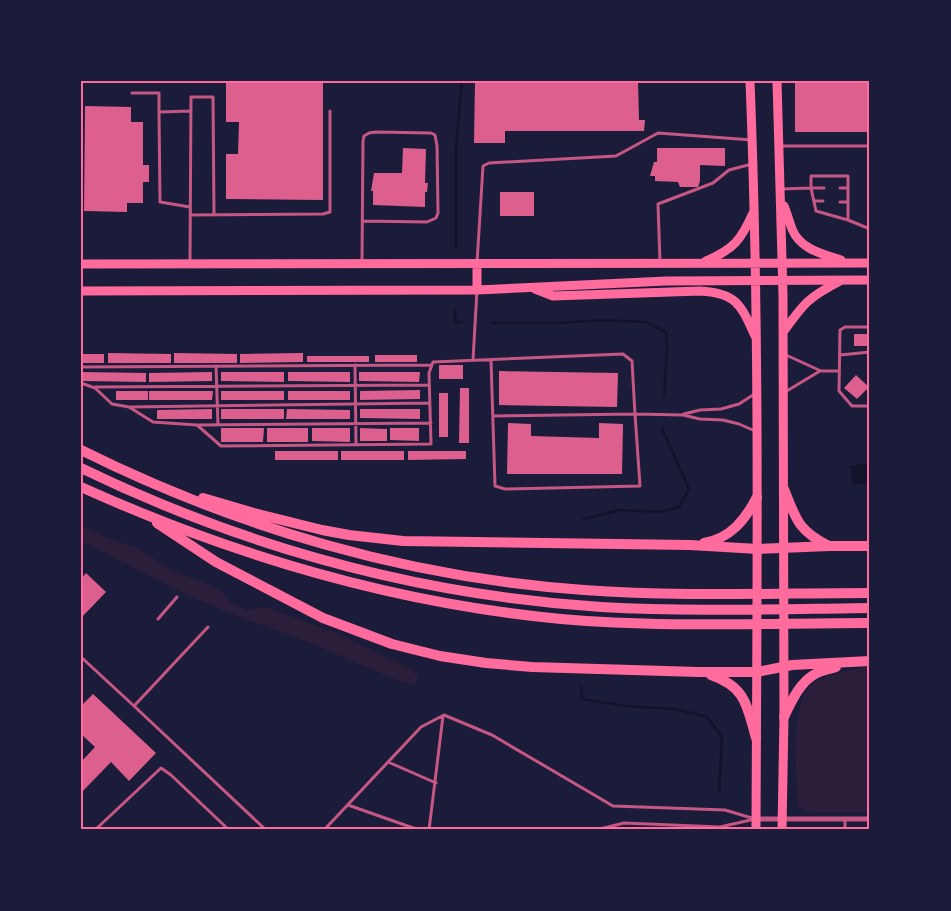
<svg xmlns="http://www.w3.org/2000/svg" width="951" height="911" viewBox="0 0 951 911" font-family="Helvetica,sans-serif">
	<rect width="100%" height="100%" fill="#1b1b3a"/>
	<path fill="#2a1e3b" d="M81,524L107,538L135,547L172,570L212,586L222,592L231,603L247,610L265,607L283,613L343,636L411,669L419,678L413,685L394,679L296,637L247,620L191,597L81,541Z
		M870,666V812H811L798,807C797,776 788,706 812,684C820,676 857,669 870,666Z"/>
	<path fill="#12122b" d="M868,463H870V483L853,485L850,466Z"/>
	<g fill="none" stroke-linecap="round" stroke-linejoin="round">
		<path stroke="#12122b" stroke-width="2.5" d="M456,248V147L462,81
			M455,309V323L462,322
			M492,323H559L601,320L646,322L666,332L667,348L664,397
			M584,519L620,510L659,512L679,507L689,489L662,428
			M581,687L582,699L627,706L675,709L707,717L722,737L719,791"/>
	</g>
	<path fill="#dd5f8e" d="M226,81H323V200L226,199V154H238L239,122H226Z
		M475,81H638L639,120H645L644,131H505V143H474Z
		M795,81H870V132H795Z
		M85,106L131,107V122H143V165H149V182H143V203H127V212L84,211Z
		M403,148L426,149L425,183H428L427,192H425V207L373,205V191H371L374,173H402Z
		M657,148H725V166L700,165V181L698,187H680L678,182L655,181V176H650L654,162H657Z
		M500,192H534V216H500Z
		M854,334H870V346H854Z
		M108,353L171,354V363H108Z
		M174,353L237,354V363H174Z
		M303,353V362L240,363V354Z
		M81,354H104V363H81Z
		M375,355H417V362H375Z
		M307,356H369V362H307Z
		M439,365H463V379H439Z
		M499,371L618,373L617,407L499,405Z
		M83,372L146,373V382L83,381Z
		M212,372V381L149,382V373Z
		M221,372H284V382L221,381Z
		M288,372H350V382L288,381Z
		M359,372H420L419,382L359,381Z
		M856,375L869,387L857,399L844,388Z
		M460,388H469V443H459Z
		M420,390V399L360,400V391Z
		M116,391H148V400H116Z
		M149,391H213L212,400H149Z
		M221,391H284V400H221Z
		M288,391H350V400H288Z
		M439,393H448V437H439Z
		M212,409V419H157V410Z
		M221,409H284V419H221Z
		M287,409L350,410V419H286Z
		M360,409H420V419L360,418Z
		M508,423L531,424V436L599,438V423L623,424L622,474H507Z
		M221,428H264L263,442H221Z
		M267,428H308V442H267Z
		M312,428H350V442L312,441Z
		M360,428L387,429V441H360Z
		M390,428H419V441L390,440Z
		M275,451H338V460H275Z
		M341,451H404V460H341Z
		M408,451H466V459L408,460Z
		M86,573L106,592L82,617L81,579Z
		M93,694L156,753L129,781L111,762L81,793V762L95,747L81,734V706Z"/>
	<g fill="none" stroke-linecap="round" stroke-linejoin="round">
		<path stroke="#c65784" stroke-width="3" d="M132,93H159V112
			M780,146H870
			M824,188H811V176H848V220
			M840,188H848
			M781,189L811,188L816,211L848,220L870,229
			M814,201H823
			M840,202H848
			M190,207L160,202L159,112L191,111
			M190,215L323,214L330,212V111
			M362,261L363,141L364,136L369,133L376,132L431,133L435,135L437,146L438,213L436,218L427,222L363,221
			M190,262L191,97H213L214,215
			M660,262L658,204L713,183L729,170L752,164
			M477,263L483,166L489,163L616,156L658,133L752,140
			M870,327H845L840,330L839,391L852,406H870
			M786,355L821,371H839
			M840,355L870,352
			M473,360L477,290
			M491,360L495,486L505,489L640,486L635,414L493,416
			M355,365L356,445
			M216,366L218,425
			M81,367L432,365L433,362L623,354L632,361L635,414L683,415L700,419L723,420L739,424L755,431
			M81,383L95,388L112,404L129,407L153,422L197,425L221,446L431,444L429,373L432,365
			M95,387L429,385
			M785,392L820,371
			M130,407L430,403
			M684,414L700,410L721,409L739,404L756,393
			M198,425L431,423
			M158,619L177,597
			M208,627L134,706L266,830
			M81,657L134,706
			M388,762L436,783
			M348,805L419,830
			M845,819V830
			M95,830L161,768L171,775L229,830
			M324,830L421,727L444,715L492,735L613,806L725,810L755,819
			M429,830L443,716
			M596,830L624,823L720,827L755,819"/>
		<path stroke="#c65784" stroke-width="5" d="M756,819H870"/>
		<path stroke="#ff6b9d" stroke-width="9" d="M750,81C760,331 757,580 756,830
			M777,81L783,295L784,717L782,830
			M784,206C787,213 789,221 792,229C800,249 822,254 841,260
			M706,261C734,249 741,240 753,213
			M81,264L870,263
			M535,289L553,296L700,291C737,293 741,305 755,336
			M477,290V264
			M81,291L477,290L666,281L870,280
			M784,331C804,303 809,297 840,281"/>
		<path stroke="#ff6b9d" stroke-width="10" d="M81,450C238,528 409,578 584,590C679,597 775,593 870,593
			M81,468C244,547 420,595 601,607C690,612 780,609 870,608
			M81,487C234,556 394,603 561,619C662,628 768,623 870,623
			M784,489C796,519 798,531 829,546
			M203,498L254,513L322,530L349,535L403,541L690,545L758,549L830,546H870
			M157,523L216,562L323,618L392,644L440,656L486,663L532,667L698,672H757L792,665L870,661
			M704,543C731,538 745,520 757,497
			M711,675C746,687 747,706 756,738
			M784,717C791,702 800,681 817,673C823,670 830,669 836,667"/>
	</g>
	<rect width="951" height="911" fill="none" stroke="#1b1b3a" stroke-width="165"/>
	<rect x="82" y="82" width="786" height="746" fill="none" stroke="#ff6b9d" stroke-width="2"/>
</svg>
